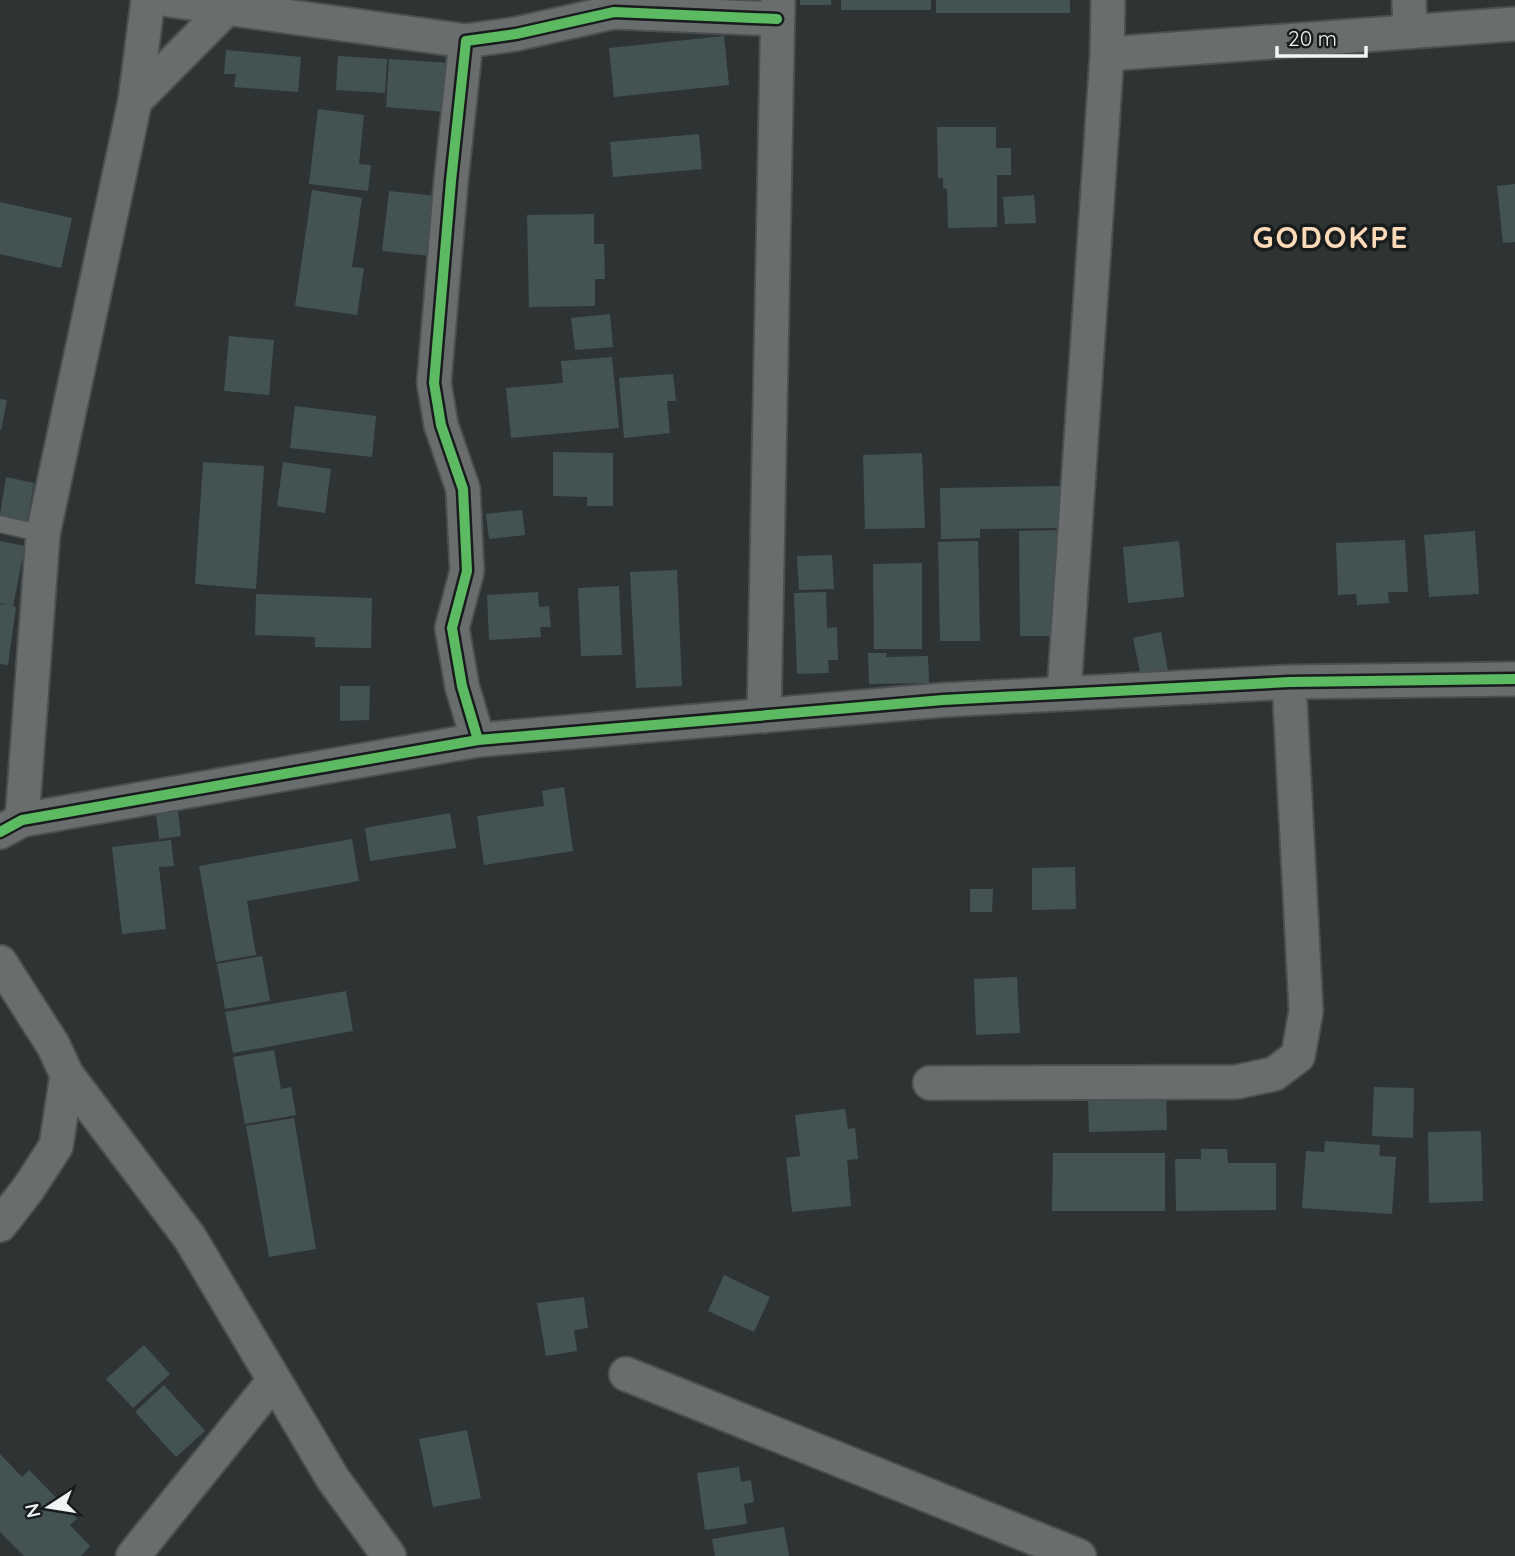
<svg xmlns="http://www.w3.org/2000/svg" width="1515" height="1556" viewBox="0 0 1515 1556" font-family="Quicksand,sans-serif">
	<rect width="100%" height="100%" fill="#2e3434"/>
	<path fill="#435354" d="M800,0H831V5H800Z
		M841,0H931V10H841Z
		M936,0H1070V13H936Z
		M724,36L729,85L614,97L609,48Z
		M226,50L301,57L298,92L234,87L236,74H224Z
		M338,56L387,59L385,93L336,90Z
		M389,59L449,63L446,112L386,107Z
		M318,109L364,115L359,164L371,165L368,191L309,184Z
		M937,127H996V148H1011V175H997V227L948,228L947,189L943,188V178H938Z
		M699,134L702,169L613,177L610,142Z
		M1515,184V242L1503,243L1497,186Z
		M312,190L362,198L352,267L364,268L357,315L295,306Z
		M389,191L437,196L431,256L382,251Z
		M1034,195L1036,223L1005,224L1003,197Z
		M0,202L72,218L61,268L0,254Z
		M594,214V244H604L605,279H595V306L529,307L527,215Z
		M610,314L613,347L575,350L571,318Z
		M229,336L274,340L269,395L224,391Z
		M612,357L619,428L511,438L506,388L563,383L561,361Z
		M673,374L676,401H667L670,433L624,438L619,378Z
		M0,399L7,400L1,430H0Z
		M295,406L376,416L372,457L290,448Z
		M553,452L613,453V506H587V497L553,496Z
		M922,453L925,528L865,529L863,455Z
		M203,462L264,466L256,589L195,584Z
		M283,462L331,469L325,513L277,506Z
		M6,477L34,483L27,521L0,515Z
		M1060,486L1061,528L980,529V538L941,539L940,488Z
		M522,510L525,535L489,539L486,514Z
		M1058,530L1060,636H1020L1019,531Z
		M1475,531L1479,594L1429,597L1424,535Z
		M1405,540L1408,592H1388L1389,603L1357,605L1356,594L1338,595L1336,543Z
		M0,541L25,546L13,606L16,607L8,665L0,664V604L9,605L0,603Z
		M978,541L980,641H940L938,542Z
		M1179,541L1184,597L1128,603L1123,547Z
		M832,555L834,589L799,590L797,556Z
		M922,563V649H874L873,564Z
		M677,570L682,686L636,688L630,572Z
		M619,586L622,655L581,656L578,588Z
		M538,592L539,607L549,606L551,627H540L541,637L489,640L487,595Z
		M826,592L827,628L837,627L838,660H828L829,673L797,674L794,593Z
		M256,594L372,598L371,648L315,647V637L255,635Z
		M1161,632L1168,671L1141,677L1133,638Z
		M868,653H887L886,657L928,656L929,683L869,684Z
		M340,686H370L369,720L340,721Z
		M564,787L573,851L484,865L477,816L544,806L542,791Z
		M178,811L181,836L159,839L156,814Z
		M450,813L456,848L370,861L365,828Z
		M352,839L359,881L247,901L256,955L216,962L199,866Z
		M171,840L174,866L159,867L166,929L122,934L112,847Z
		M1075,867L1076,909L1032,910V868Z
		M970,889H993L992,912H970Z
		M262,956L270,1001L225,1009L217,964Z
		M1017,977L1020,1033L976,1035L974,979Z
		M346,991L353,1031L233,1053L225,1012Z
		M274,1050L281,1089L291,1087L296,1115L245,1124L233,1057Z
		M1374,1087L1414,1088L1413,1138L1372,1136Z
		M1166,1094L1167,1130L1089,1132L1088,1096Z
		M845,1109L848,1129L855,1128L858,1159L847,1160L851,1206L792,1212L786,1158L800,1156L795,1115Z
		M294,1118L316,1249L269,1257L246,1126Z
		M1481,1131L1483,1201L1429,1203L1428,1132Z
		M1325,1141L1380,1145L1379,1156L1396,1157L1392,1214L1302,1208L1306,1151L1324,1152Z
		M1201,1149H1227L1228,1163H1276V1210L1176,1211L1175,1159H1201Z
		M1053,1153H1165V1211H1052Z
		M724,1275L770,1297L754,1332L708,1311Z
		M584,1297L588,1328L574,1330L577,1351L546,1356L537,1303Z
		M144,1345L170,1374L133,1408L106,1379Z
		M164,1385L205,1431L176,1457L135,1412Z
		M467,1430L481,1498L433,1507L419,1439Z
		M0,1454L22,1477L29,1470L77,1519L70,1525L90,1546L81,1556H24L0,1532Z
		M739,1467L741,1482L751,1480L754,1502L744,1504L747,1524L705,1530L697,1473Z
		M784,1527L789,1556H715L712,1539Z"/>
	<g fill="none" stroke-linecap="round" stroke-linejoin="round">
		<defs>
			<path id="lane" d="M0,524L43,534"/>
			<path id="street" d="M169,0L466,41
				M1409,0L1410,32
				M1107,54L1515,24
				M135,101L227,8
				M1064,693L1107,54L1108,0
				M764,716L778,0
				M478,740L462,686L452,628L467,571L463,489L441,425L434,383L451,181L466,41L516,34L614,12L777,19
				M22,820L43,534L135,101L148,0
				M0,832L22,820L478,740L943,700L1289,682L1515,679
				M0,962L53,1045L67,1075L56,1146L28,1189L0,1225
				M67,1075L190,1238L333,1479L389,1556
				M930,1083L1236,1082L1274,1074L1298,1056L1306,1011L1289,682
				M626,1374L1079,1556
				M133,1556L273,1382"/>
		</defs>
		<use href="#lane" stroke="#4a4f4f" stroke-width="19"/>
		<use href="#street" stroke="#4a4f4f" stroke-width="37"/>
		<use href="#lane" stroke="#696d6d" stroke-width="16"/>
		<use href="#street" stroke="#696d6d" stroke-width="33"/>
		<defs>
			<path id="cycleway" d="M478,740L462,686L452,628L467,571L463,489L441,425L434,383L451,181L466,41L516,34L614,12L777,19
				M0,832L22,820L478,740L943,700L1289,682L1515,679"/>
		</defs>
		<use href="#cycleway" stroke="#181c1c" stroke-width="15"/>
		<use href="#cycleway" stroke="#5cba63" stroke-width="10"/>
	</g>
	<g text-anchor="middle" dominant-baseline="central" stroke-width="7" stroke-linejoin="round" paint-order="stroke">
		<g font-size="30" font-weight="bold" letter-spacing="2" fill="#fedab8" stroke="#181c1c">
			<text x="1331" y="237">GODOKPE</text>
		</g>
	</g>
	<g transform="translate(49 1507) rotate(258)" stroke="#181c1c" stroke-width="5" paint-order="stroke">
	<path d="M0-5L12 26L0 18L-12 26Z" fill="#eff5f5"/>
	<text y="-10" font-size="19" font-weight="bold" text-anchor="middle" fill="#eff5f5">N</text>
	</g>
	<path d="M1277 46v10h89v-10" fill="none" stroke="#eff5f5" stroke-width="3.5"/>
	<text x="1288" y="46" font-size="21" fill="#eff5f5" stroke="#181c1c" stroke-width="5" paint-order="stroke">20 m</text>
</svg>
